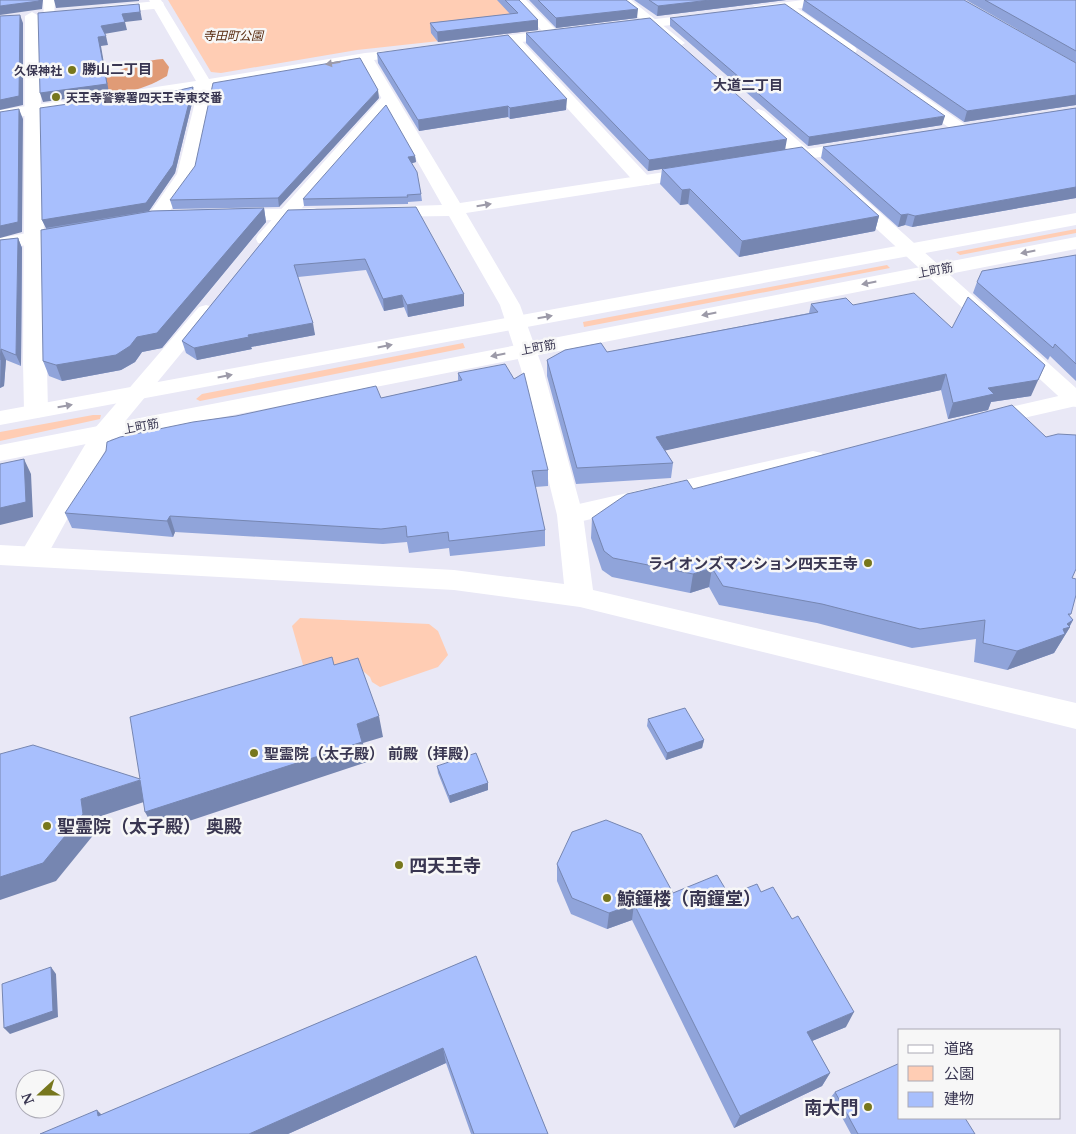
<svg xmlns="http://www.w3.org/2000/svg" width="1076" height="1134" viewBox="0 0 1076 1134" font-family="'Noto Serif','Noto Sans JP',serif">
	<rect width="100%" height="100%" fill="#e9e8f6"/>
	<path fill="#ffcdb4" d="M168,0H509L536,27L530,31L357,50L221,73L211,72Z
		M1076,229V233L960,255L956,252Z
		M887,265L890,268L584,327L583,322Z
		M463,343L465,348L200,401L196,399L202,394Z
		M93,415H101L100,419L0,441V432Z
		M300,618L429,624L438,631L448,655L438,667L380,687L372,682L370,677L363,671L347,674L305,672L292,626Z"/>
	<path fill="#e09b76" d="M163,59L169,67L167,76C141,92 109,97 79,99L74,95C99,79 132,61 163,59Z"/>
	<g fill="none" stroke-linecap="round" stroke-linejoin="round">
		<path fill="#fff" fill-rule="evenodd" d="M43,0H55L54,18H44Z
			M149,0H161L209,79L365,53L419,48L421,51L419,54L374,60L460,203L698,167L704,168L707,172L704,176L698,177L466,213L520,305L543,369L583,515L593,590L1076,703V729L580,607L454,590L0,565V545L454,570L564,584L557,515L521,369L500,305L449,216L379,217L373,216L370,212L373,208L379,207L442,205L361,62L213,87L195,174L163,221H149L147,217L177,174L198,90L109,104L101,99L109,94L196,81Z
			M513,0H526L556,30L563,29L570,33L568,36L482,47L477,46L475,43L477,40L482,39L542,31Z
			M803,0H839L833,4L755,14L748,10L755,6Z
			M707,13L714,17L712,20L621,31L614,27L621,23Z
			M61,101L66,103L69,106L66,109L0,120V110Z
			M859,141L865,142L867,146L865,150L775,164L769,163L767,159L769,155L775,154Z
			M850,190L856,191L1076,388V407L1068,405L844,199L841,195L844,191Z
			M314,208L320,210L323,214L320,218L227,222L220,220L218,216L220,212L227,210Z
			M60,227L67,229L69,233L67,237L0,250V238Z"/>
		<path fill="#fff" fill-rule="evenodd" d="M617,0H631L685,43L678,47L673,46Z
			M158,1L163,2L164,5L163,8L104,14L97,10L104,6Z
			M788,2L855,47L857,50L855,53H845L783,9L782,6Z
			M32,12L39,16L48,411L44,416L36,418L28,416L24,411L23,362L25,16Z
			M512,35L517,36L649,177L652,181L649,185H637L507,42L505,39L507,36Z
			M913,90L918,92L967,126L969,129L967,132H955L908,98L905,95L908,92Z
			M388,94L396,99L393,102L272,243H258L256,239L258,235L383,96Z
			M758,109L764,111L810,151L812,155L810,159H798L752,117L750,114Z
			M206,305L213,307L216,311L113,436L43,563L33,566L23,563L19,556L95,428L199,307Z
			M1076,392V406L984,427L976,425L972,420L976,415Z
			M813,451L822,453L825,459L822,465L570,524L561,521L557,515L561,509L570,506Z"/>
		<path fill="#fff" fill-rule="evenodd" d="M1076,213V225L0,425V411Z
			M1076,237V249L0,461V445Z"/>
	</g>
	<path fill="#90a4da" d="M497,0H519L538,30L438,42L431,33L430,23L510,14Z
		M529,0H626L637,18L556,28Z
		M634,0H786L657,16Z
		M804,0L1076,63V105L964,122L802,10Z
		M966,0H1076V63Z
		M670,18L942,125L808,146L670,26Z
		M526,33L785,150L879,216L875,231L739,257L688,204L680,205L660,184L662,169L648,171L526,43Z
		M377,53L566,110L510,119L508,117L419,131L378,63Z
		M193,87L194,95L175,173L149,211L264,208L266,222L162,348L142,352L135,362L121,370L62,381L49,376L43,361L46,228L42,220L145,93L146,97Z
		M379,98L279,207L173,209L170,200Z
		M1076,108V198L912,227L905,225L898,227L821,158L823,147Z
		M415,156L416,162L412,163L421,194L422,201L408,202V204L304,206L303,199Z
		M288,210L464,306L408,317L404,307L384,311L366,270L298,277L315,335L251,347L252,349L197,360L186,353L182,341Z
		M18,238L22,248L21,366L6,360L4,386L0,388V240Z
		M1076,255V381L1050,356L1048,360L973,293L977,282Z
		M811,304L853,305L952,328L1031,396L991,402L988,410L948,419L941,390L665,450L673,463L671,478L576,484L547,376V360L607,352L809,313Z
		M458,373L548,470V486L535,487L545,530V546L450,556L449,548L409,553L407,542L383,544L175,532L173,537L72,528L65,513L381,398L458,381Z
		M693,489L1072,578L1071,614L1069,616L1073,620L1070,626V627L1054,653L1007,670L974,662L976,639L912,648L817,623L719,605L709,587L690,593L612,577L602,570L591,538L592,518Z
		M648,719L704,740L702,748L666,760L647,726Z
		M437,766L488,783V790L450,803L438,773Z
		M557,864L673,893L729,895L846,1027L812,1041L830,1073L822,1086L734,1128L632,920L607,929L571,914L557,881Z
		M476,956L548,1134H471L446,1063L288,1134H40L101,1115Z
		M835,1092L975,1134H851L831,1097Z"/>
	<path fill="#7686b1" d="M39,0H43L42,9L0,15V6Z
		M54,0H139V1L56,8Z
		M710,0H786L657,16L658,6Z
		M139,4L142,20L125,22L127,30L104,34L101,26Z
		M638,9L637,18L556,28V18Z
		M20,15L23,23V105L0,110V100Z
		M538,20V30L438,42L437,32Z
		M106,36L108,45L101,46L109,93L43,102L40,93L98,37Z
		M193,87L194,95L175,173L149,211L46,228L42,220Z
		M378,90L379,98L279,207L278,198Z
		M1076,95V105L964,122L967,111Z
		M567,99L566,110L510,119V108Z
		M508,106V117L419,131L418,120Z
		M19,109L23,119L22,232L0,238V226Z
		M945,116L942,125L808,146L809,137Z
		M787,139L785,150L648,171L649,160Z
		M415,156L416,162L409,164L408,157Z
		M1076,187V198L912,227L915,216Z
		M690,189L688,204L680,205L682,190Z
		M264,208L266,222L162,348L142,352L135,362L121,370L62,381L56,365L137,337Z
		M908,214L905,225L898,227L901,215Z
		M879,216L875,231L739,257L742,241Z
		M18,238L22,248L21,366L16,355Z
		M464,294V306L408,317L407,305Z
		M402,295L404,307L384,311L383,299Z
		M313,323L315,335L251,347L252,349L197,360L194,348L248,335Z
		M1,349L6,360L4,386L0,388Z
		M1045,365L1031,396L991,402L988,410L948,419L953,403Z
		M946,374L941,390L654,453L656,437Z
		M24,459L31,474L33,517L0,525V508Z
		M170,516L175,532L173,537L167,521Z
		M712,568L709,587L690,593L693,574Z
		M1073,620L1069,627H1070L1054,653L1007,670L1017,651Z
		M379,716L383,737L363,743L367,762L156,832L145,812L357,724Z
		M704,740L702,748L666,760L667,753Z
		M140,780L150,800L92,819L95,833L56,881L0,900V877L81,799Z
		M488,783V790L450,803L449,796Z
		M634,904L632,920L607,929L609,913Z
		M51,967L56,974L58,1017L10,1034L4,1028Z
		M854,1012L846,1027L800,1046L807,1032Z
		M443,1048L446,1063L288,1134H249Z
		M830,1073L822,1086L734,1128L740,1116Z
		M97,1110L111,1124L98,1116Z"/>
	<path fill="#a8bffd" stroke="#7686b1" d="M0,0H39V1L0,6Z
		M505,0H519L538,20L437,32L430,23L518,13Z
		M538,0H626L638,9L556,18Z
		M649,0H710L658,6Z
		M804,0H964L1076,63V95L967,111Z
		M985,0H1076V51Z
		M139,4L140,12L122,14L125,22L101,26L106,36L98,37L107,84L40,93L38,13Z
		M785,4L945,116L809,137L670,18Z
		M20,15L19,96L0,100V16Z
		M650,18L787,139L649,160L526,33Z
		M508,35L567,99L510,108L508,106L418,120L377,53Z
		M360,58L378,90L278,198L170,200L195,166L213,83Z
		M193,87L173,165L146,203L42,220L40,108L145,93V98Z
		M386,105L415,156L408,157L417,172L421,194L407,195L408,197L303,199Z
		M1076,108V187L915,216L908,214L901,215L823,147Z
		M19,109L18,222L0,226V112Z
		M802,147L879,216L742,241L690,189L682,190L662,169Z
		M416,207L464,294L407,305L402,295L383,299L365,259L294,265L313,323L248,335L249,337L194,348L182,341L288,210Z
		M264,208L157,333L137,337L130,346L116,355L56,365L43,361L41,230L152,211Z
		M18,238L16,355L1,349L0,360V240Z
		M1076,255V364L1055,344L1053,348L977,282L982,271Z
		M914,293L952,328L968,297L1045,365L1038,380L988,388L994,394L953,403L946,374L656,437L673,463L577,468L547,360L565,350L601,343L607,352L818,312L811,304L846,298L853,305Z
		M505,364L514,379L524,373L548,470L532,471L545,530L449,541L448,532L407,537L406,526L381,529L170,516L167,521L65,513L106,451L107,442L120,437L193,422L236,416L376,386L381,398L462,380L458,373Z
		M1012,405L1046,437L1058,434L1076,435V569L1072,578L1076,579V595L1071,614H1068L1073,620L1067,624L1070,627L1063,629L1065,634L1017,651L983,643L985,620L920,629L822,604L723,586L712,568L693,574L613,558L604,551L592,518L627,494L687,480L693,489Z
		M24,459L26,502L0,508V464Z
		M332,657L334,665L358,658L379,716L357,724L362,742L145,812L140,780L81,799L83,814L43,863L0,877V754L33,745L140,779L130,717Z
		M685,708L704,740L667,753L648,719Z
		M476,753L488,783L449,796L437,766Z
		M606,820L641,834L673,893L717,875L729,895L757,884L761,892L773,887L792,919L798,916L854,1012L807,1032L830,1073L740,1116L634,904L609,913L572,898L557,864L572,832Z
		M476,956L548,1134H474L443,1048L249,1134H40L97,1110L98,1116Z
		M51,967L53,1011L4,1028L2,984Z
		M900,1063V1118H965L975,1134H858L835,1092Z"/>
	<defs><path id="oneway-solid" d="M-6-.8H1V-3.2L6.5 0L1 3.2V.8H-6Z" transform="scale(1.25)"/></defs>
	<g fill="#9c9aa8">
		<use href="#oneway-solid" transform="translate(333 63) rotate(170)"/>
		<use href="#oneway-solid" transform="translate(484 205) rotate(-9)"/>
		<use href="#oneway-solid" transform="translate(1028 252) rotate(169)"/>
		<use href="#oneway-solid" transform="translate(869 283) rotate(169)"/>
		<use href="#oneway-solid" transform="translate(709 314) rotate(169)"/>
		<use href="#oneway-solid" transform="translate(545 317) rotate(-10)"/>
		<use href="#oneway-solid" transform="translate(385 346) rotate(-11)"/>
		<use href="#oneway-solid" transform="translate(498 355) rotate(169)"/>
		<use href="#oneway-solid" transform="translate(225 376) rotate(-11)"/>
		<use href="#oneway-solid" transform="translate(65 406) rotate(-10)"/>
	</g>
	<g fill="#77771d" stroke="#f7f7f7" stroke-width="2">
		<circle cx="72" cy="70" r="5"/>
		<circle cx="56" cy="97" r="5"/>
		<circle cx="868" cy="563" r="5"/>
		<circle cx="254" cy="753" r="5"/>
		<circle cx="47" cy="826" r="5"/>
		<circle cx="399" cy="865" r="5"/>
		<circle cx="607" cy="898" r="5"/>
		<circle cx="868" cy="1107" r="5"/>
	</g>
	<g text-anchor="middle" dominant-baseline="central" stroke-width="5" stroke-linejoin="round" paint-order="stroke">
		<g font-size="12" font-style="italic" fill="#572a0f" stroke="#f7f7f7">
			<text x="233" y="35">寺田町公園</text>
		</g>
		<g font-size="12" font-weight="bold" fill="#393651" stroke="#f7f7f7" text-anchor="end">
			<text x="62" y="70">久保神社</text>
			<text x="66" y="97" text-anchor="start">天王寺警察署四天王寺東交番</text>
		</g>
		<g font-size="12" fill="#393651" stroke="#f7f7f7">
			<text transform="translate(935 270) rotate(-11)">上町筋</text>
			<text transform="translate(538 347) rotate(-11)">上町筋</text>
			<text transform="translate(141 426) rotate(-11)">上町筋</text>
		</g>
		<g font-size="14" font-weight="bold" fill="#393651" stroke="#f7f7f7">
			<text x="117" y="68">勝山二丁目</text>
			<text x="748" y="84">大道二丁目</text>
		</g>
		<g font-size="15" font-weight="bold" fill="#393651" stroke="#f7f7f7" text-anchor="end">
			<text x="858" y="563">ライオンズマンション四天王寺</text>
			<text x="264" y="753" text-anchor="start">聖霊院（太子殿） 前殿（拝殿）</text>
		</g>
		<g font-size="18" font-weight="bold" fill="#393651" stroke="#f7f7f7" text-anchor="start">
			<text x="57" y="826">聖霊院（太子殿） 奥殿</text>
			<text x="409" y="865">四天王寺</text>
			<text x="617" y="898">鯨鐘楼（南鐘堂）</text>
			<text x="858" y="1107" text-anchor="end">南大門</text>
		</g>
	</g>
	<rect x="898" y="1029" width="162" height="90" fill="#f7f7f7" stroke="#abaab5"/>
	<rect x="908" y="1045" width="25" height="8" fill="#ffffff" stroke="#abaab5"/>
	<text x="944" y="1054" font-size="15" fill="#393651">道路</text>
	<rect x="908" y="1066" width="25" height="15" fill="#ffcdb4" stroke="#abaab5"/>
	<text x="944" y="1079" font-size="15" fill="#393651">公園</text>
	<rect x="908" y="1092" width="25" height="15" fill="#a8bffd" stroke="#abaab5"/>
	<text x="944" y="1104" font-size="15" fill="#393651">建物</text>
	<g transform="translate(40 1094) rotate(249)"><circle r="24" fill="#f7f7f7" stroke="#abaab5"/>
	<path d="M0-4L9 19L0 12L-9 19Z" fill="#77771d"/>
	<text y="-8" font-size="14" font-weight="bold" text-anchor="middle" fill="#393651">N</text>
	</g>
</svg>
